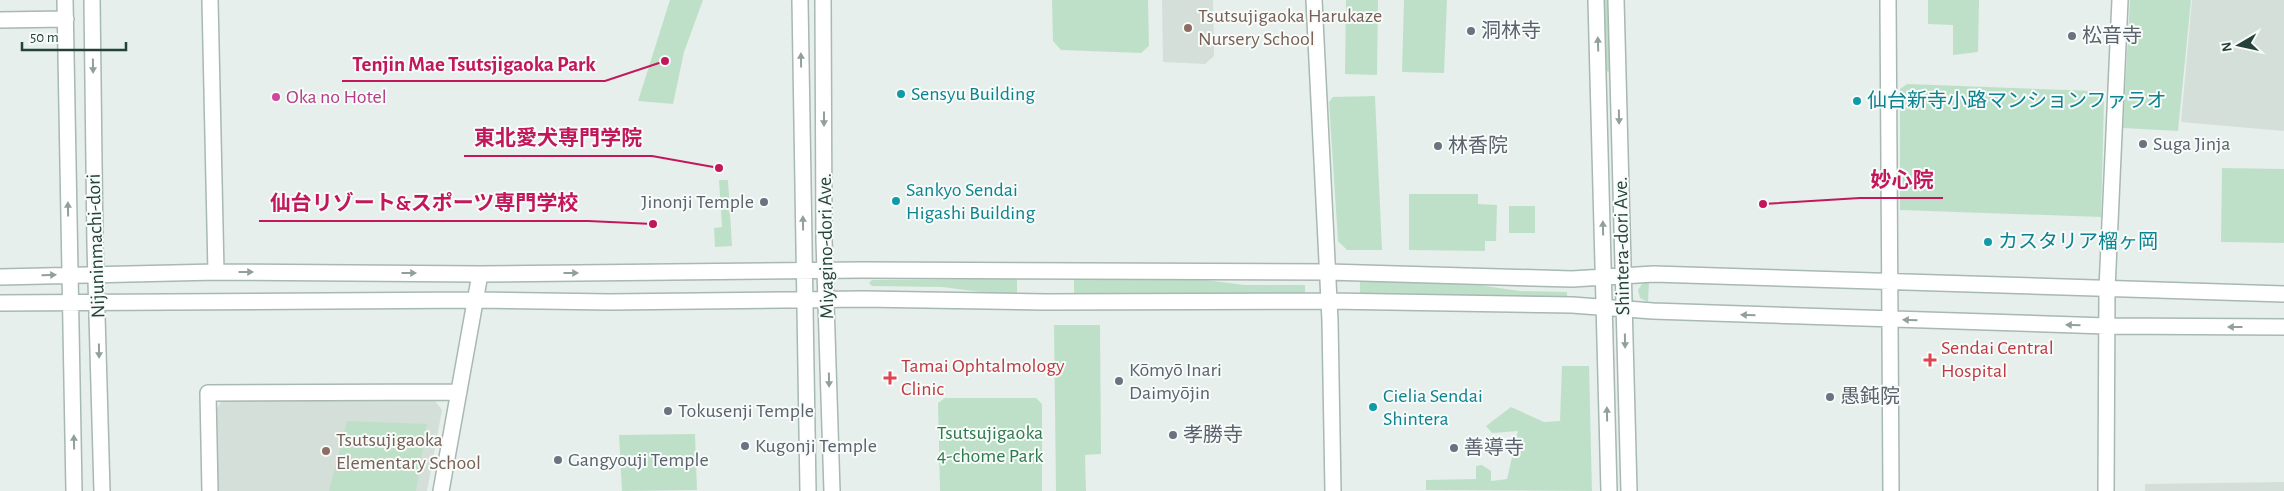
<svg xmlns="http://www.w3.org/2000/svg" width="2284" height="491" viewBox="0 0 2284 491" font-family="'Alegreya Sans','Noto Sans JP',sans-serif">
	<rect width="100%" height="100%" fill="#e6efeb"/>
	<path fill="#d4dfda" d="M1162,0H1213L1214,56L1205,64L1163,62Z
		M2192,0H2284V131L2181,122Z
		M223,399L435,401L442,410L427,491H218L217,408Z
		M2284,482V491H2145V484Z"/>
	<path fill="#bfe0c8" d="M670,0H703L684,52L673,104L638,101Z
		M1052,0H1148L1149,46L1141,53L1061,50L1053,41Z
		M1346,0H1378L1377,75L1345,74Z
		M1404,0H1447L1444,73L1402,72Z
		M1604,0H1608L1610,70L1608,72L1606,70Z
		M1928,0H1979L1978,52L1953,55V25L1928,24Z
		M2130,0H2191L2178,131L2123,128Z
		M1907,84L2096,91L2104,101L2101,217L1900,210V89Z
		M1375,96L1382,250H1347L1338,241L1329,102L1333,97Z
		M2222,168L2284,169V243L2221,242Z
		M719,180H728L732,246L715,247L714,228L722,227Z
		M1409,194H1478V204L1497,205L1496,241H1485V251L1409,250Z
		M1509,206H1535V233H1509Z
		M1017,279V293H989L942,287L872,286L869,283L872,280Z
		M1074,279H1197L1245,285H1305V293H1074Z
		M1360,280L1464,283L1520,291L1567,292V298L1360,293Z
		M1649,282L1648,302L1640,298L1638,290L1642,284Z
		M1054,325H1100L1101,454L1085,455L1086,491H1056Z
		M1562,366H1589L1592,491L1426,490V480L1476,479V466L1482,465L1491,471V481L1507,479L1518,431L1492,433L1486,426L1511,407L1544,422L1560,421Z
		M945,398H1036L1042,404V491H940L938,403Z
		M347,421L427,424L416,491H329Z
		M695,434L697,490L622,491L619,435Z"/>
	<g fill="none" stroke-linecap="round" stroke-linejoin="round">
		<defs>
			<path id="tertiary" d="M65,0L74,491
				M92,0L95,245L102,491
				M210,0L216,272
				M800,0L808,491
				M823,0L824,240L832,491
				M1314,0L1330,321L1333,491
				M1596,0L1609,491
				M1616,0L1629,491
				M1888,0L1891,491
				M0,20L66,19
				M0,277L216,272L480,274L862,270L1328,272L1572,279L1654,274L2284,294
				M0,303L476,300L610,302L863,299L1046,302L1329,301L1572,305L1653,311L2106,326L2284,327
				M210,491L208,393L459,392
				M441,491L480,274
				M2106,491L2107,289L2120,0"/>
		</defs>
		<use href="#tertiary" stroke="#a8b8b2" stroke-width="18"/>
		<use href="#tertiary" stroke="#fff" stroke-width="15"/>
	</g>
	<defs><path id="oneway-solid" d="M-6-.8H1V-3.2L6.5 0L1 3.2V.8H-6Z" transform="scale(1.25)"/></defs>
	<g fill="#92a09c">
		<use href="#oneway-solid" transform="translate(1598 44) rotate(-92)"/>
		<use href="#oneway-solid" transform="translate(801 60) rotate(-91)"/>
		<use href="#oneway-solid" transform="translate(93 66) rotate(89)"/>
		<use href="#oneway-solid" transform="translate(1619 117) rotate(89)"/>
		<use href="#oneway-solid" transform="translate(824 119) rotate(90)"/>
		<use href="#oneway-solid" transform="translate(68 209) rotate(-91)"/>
		<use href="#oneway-solid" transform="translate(803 223) rotate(-91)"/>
		<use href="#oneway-solid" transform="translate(1603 228) rotate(-91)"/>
		<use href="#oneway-solid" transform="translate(246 272)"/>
		<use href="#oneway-solid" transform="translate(409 273)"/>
		<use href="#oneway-solid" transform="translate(571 273)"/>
		<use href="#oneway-solid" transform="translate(49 275) rotate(-2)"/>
		<use href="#oneway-solid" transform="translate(1748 315) rotate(-178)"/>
		<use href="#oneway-solid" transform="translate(1910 320) rotate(-178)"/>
		<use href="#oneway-solid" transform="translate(2073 325) rotate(-178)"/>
		<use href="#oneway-solid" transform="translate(2235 327) rotate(-180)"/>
		<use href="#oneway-solid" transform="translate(1625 341) rotate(89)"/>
		<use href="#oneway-solid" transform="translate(99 351) rotate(89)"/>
		<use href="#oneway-solid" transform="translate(829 380) rotate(89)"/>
		<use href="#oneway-solid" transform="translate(1607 414) rotate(-91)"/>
		<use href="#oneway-solid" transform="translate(74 442) rotate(-91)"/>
	</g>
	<g fill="#8d6e63" stroke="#f7fbf9" stroke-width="2">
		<circle cx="1188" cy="28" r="5"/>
		<circle cx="326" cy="451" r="5"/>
	</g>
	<g fill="#6b7280" stroke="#f7fbf9" stroke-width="2">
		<circle cx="1471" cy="31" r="5"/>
		<circle cx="2072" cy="36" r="5"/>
		<circle cx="2143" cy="144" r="5"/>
		<circle cx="1438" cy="146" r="5"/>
		<circle cx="764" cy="202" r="5"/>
		<circle cx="1119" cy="381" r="5"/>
		<circle cx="1830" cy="397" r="5"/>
		<circle cx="668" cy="411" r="5"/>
		<circle cx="1173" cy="435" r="5"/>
		<circle cx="745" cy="446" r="5"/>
		<circle cx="1454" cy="448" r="5"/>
		<circle cx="558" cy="460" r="5"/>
	</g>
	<g fill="#0f9aa8" stroke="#f7fbf9" stroke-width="2">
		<circle cx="901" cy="94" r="5"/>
		<circle cx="1857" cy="101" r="5"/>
		<circle cx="896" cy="201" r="5"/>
		<circle cx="1988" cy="242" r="5"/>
		<circle cx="1373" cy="407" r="5"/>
	</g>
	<circle fill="#d1479c" stroke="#f7fbf9" stroke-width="2" cx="276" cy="97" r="5"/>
	<g fill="#e0444e" stroke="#f7fbf9" stroke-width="2">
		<path d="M1927.5 352.5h5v5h5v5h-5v5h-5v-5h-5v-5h5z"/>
		<path d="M887.5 370.5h5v5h5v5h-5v5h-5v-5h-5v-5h5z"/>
	</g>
	<g text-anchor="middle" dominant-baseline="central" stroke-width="4" stroke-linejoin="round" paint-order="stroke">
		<g font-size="20" fill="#785e54" stroke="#f7fbf9" text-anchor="start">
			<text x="1198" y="16">Tsutsujigaoka Harukaze<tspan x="1198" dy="23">Nursery School</tspan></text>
			<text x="336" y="440">Tsutsujigaoka<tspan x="336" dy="23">Elementary School</tspan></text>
		</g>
		<g font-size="20" fill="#5b616d" stroke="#f7fbf9" text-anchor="start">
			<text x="1481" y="31">洞林寺</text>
			<text x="2082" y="36">松音寺</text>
			<text x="2153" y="144">Suga Jinja</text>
			<text x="1448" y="146">林香院</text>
			<text x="754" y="202" text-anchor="end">Jinonji Temple</text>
			<text x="1129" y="370">Kōmyō Inari<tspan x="1129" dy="23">Daimyōjin</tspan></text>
			<text x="1840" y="397">愚鈍院</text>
			<text x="678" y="411">Tokusenji Temple</text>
			<text x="1183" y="435">孝勝寺</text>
			<text x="755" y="446">Kugonji Temple</text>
			<text x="1464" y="448">善導寺</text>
			<text x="568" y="460">Gangyouji Temple</text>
		</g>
		<g font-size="20" fill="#0d838f" stroke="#f7fbf9" text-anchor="start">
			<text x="911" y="94">Sensyu Building</text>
			<text x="1867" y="101">仙台新寺小路マンションファラオ</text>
			<text x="906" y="190">Sankyo Sendai<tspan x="906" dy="23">Higashi Building</tspan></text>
			<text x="1998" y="242">カスタリア榴ヶ岡</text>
			<text x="1383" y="396">Cielia Sendai<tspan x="1383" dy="23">Shintera</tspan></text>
		</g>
		<g font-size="20" fill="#b23c85" stroke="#f7fbf9" text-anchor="start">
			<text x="286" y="97">Oka no Hotel</text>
		</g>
		<g font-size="20" fill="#24423a" stroke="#f7fbf9">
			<text transform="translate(96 246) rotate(-92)">Nijuninmachi-dori</text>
			<text transform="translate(826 246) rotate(-91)">Miyagino-dori Ave.</text>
			<text transform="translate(1622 246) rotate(-91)">Shintera-dori Ave.</text>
		</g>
		<g font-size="20" fill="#be3a42" stroke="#f7fbf9" text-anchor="start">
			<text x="1941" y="348">Sendai Central<tspan x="1941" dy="23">Hospital</tspan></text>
			<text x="901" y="366">Tamai Ophtalmology<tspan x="901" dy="23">Clinic</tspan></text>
		</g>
		<g font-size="20" fill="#2d7a4b" stroke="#f7fbf9">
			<text x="990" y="433">Tsutsujigaoka<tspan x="990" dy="23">4-chome Park</tspan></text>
		</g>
	</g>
	<path fill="none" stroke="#c2185b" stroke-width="2" d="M665 61L605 81H342M719 168L652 156H464M1763 204L1860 198H1943M653 224L588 221H259"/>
	<g fill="#c2185b" stroke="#f7fbf9" stroke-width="2">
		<circle cx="665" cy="61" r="5"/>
		<circle cx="719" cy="168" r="5"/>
		<circle cx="1763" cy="204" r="5"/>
		<circle cx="653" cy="224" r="5"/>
	</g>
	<g font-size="21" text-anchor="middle" font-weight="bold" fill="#c2185b" stroke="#f7fbf9" stroke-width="4" stroke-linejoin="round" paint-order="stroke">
		<text x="474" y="71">Tenjin Mae Tsutsjigaoka Park</text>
		<text x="558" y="145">東北愛犬専門学院</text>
		<text x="1902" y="187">妙心院</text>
		<text x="424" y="210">仙台リゾート&amp;スポーツ専門学校</text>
	</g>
	<g transform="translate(2239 45) rotate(261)" stroke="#f7fbf9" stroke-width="4" paint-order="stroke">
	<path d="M0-4L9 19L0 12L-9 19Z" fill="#24423a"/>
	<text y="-8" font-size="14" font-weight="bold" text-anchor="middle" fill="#24423a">N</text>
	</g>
	<path d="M22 42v8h104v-8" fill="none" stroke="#24423a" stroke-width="2.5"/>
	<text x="30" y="42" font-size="15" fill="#24423a" stroke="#f7fbf9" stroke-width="4" paint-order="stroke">50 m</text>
</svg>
